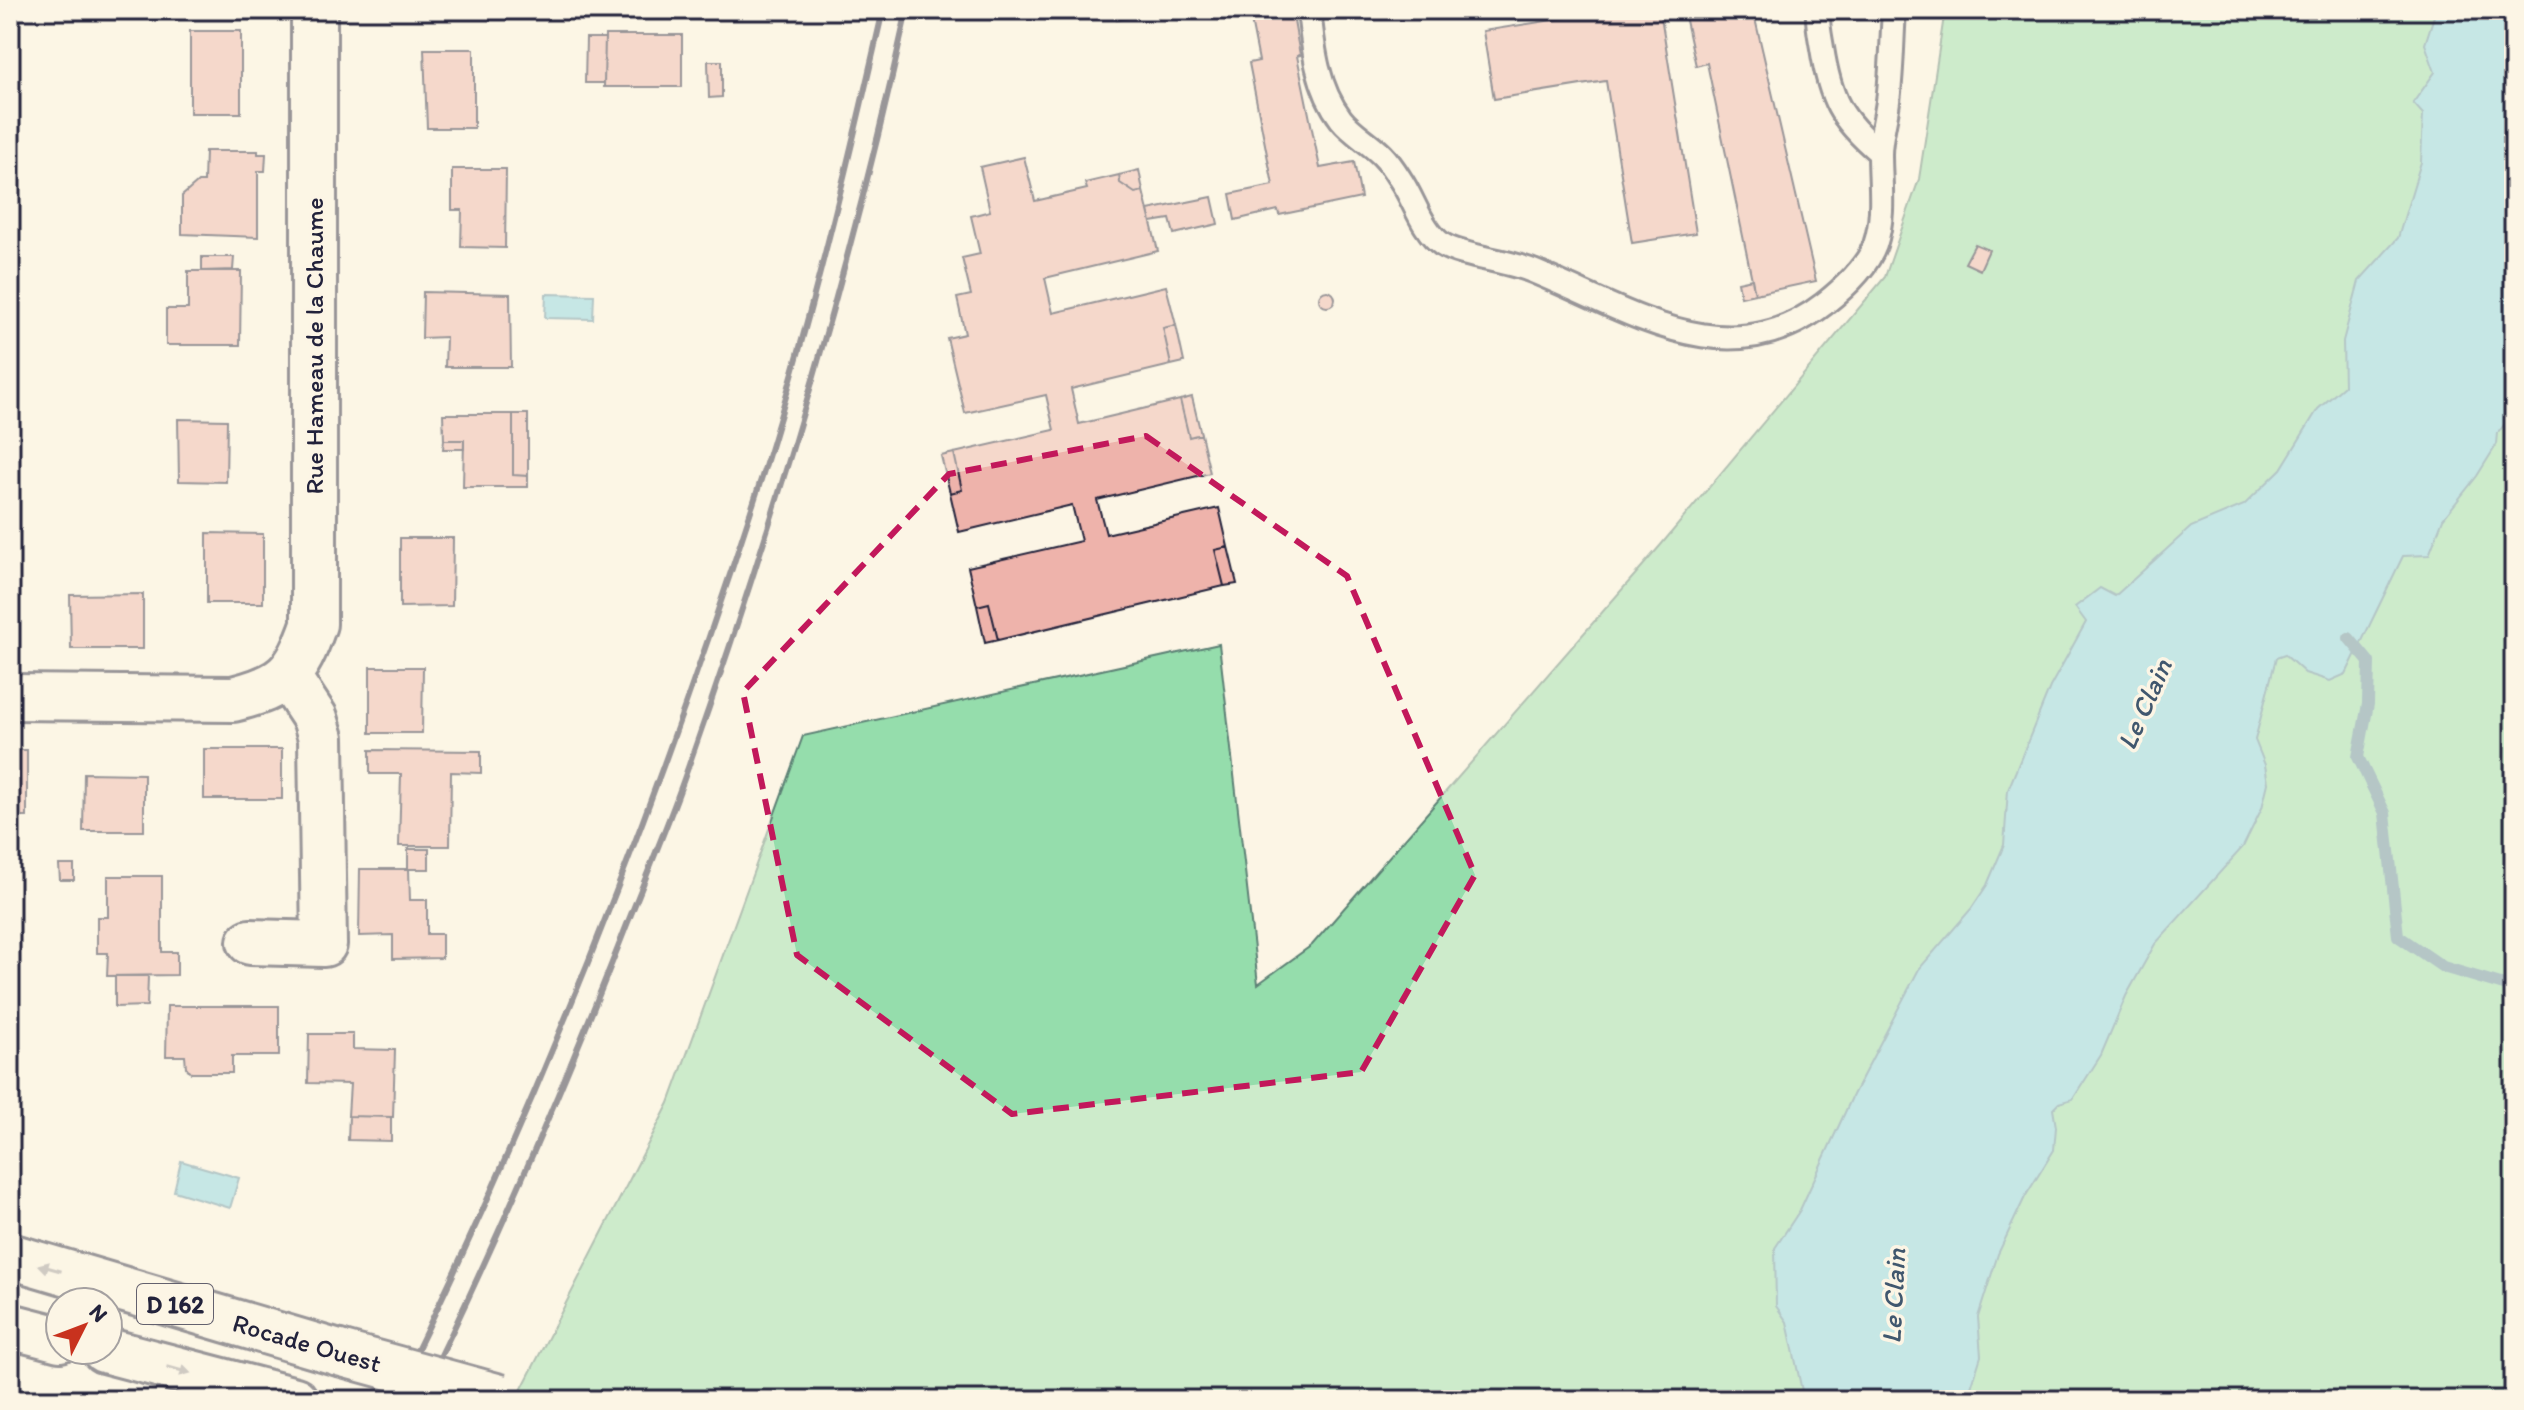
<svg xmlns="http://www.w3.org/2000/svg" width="2524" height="1410" viewBox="0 0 2524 1410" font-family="Itim,sans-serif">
	<rect width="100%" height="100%" fill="#fcf5e5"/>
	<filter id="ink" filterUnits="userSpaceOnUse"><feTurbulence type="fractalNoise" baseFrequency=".0125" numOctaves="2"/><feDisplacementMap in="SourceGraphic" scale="16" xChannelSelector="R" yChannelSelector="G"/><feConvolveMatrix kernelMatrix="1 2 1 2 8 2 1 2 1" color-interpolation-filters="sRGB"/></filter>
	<g filter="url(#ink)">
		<path fill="#95ddac" stroke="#5c8074" stroke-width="2" d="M1945,10H2514V1400H516L669,1103L803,736L1219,644L1258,984L1312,945L1660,546L1885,277L1919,179Z"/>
		<path fill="#86d4e4" stroke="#5e8da0" stroke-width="2" d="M2436,10H2514V412L2498,433L2497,444L2477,476L2443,519L2429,555L2403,556L2346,674L2330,681L2305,673L2285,655L2276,658L2255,740L2265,765L2268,783L2262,808L2243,847L2155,944L2126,996L2101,1055L2073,1099L2059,1103L2053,1109L2056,1127L2054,1150L2025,1197L1998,1254L1978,1317L1981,1356L1969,1394L1970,1400H1804L1787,1322L1776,1306L1775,1248L1800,1210L1853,1095L1919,969L1971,909L1987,885L2004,845L2008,790L2050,687L2086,622L2075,607L2100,588L2115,596L2191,527L2244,505L2281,469L2318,409L2344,386L2343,341L2359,281L2398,238L2421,162L2423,114L2413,103L2435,72L2425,44Z
			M546,294L594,295L593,319L545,318Z
			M181,1161L239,1178L230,1208L174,1191Z"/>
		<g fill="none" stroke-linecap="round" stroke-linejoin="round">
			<path stroke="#5e8da0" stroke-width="12" d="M2349,638L2369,662L2368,704L2358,757L2385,813L2398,936L2443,967L2514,988"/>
		</g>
		<path fill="#eeb3ab" stroke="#22223b" stroke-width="2" d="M10,10H17V31H10Z
			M120,10H161L162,14L120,13Z
			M1085,10H1132L1128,11L1129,18L1117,20L1116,13L1087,17Z
			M1249,10H1292L1300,55L1297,56L1320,168L1354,162L1361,198L1279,215L1278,210L1235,220L1230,194L1273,185L1249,63L1259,61Z
			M1615,10H1660L1696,233L1632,243L1606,81L1494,99L1483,31Z
			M1711,10H1753L1816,281L1755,294L1707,63L1696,66L1685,16Z
			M190,31H241V113H190Z
			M605,35H682V87H604Z
			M586,38H605L604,83H585Z
			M424,49H474V128H427Z
			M708,61H722V97L709,98Z
			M205,151H258V154H266L265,171H258V237L182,234V196L198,182H204Z
			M1024,157L1035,201L1087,189L1085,183L1119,175L1120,183L1135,193L1143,191L1158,251L1045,278L1053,313L1166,286L1176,325L1163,328L1171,365L1071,389L1079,424L1180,400L1189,437L1201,434L1210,473L1097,500L1106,534L1219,508L1228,547L1215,550L1224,586L998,640L989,603L977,606L968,567L1081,541L1072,505L959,532L950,493L962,490L954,453L1054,430L1046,395L965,413L947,338L965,334L957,298L971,295L962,258L980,254L971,216L990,211L980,167Z
			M452,169H506L505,248L461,247L462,210H452Z
			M1139,170L1143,191L1135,193L1120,183L1119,175Z
			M1212,197L1218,224L1174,234L1170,219L1151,222L1148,210Z
			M1975,244L1989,250L1980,270L1965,263Z
			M202,257H234L233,270L202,271Z
			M188,271H241L240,345H166V309H188Z
			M1752,279L1755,294L1741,297L1738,282Z
			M1319 299a8 8 0 1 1 16 0a8 8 0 1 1-16 0Z
			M423,292L510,294L511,367H445L446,337L422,338Z
			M1176,325L1184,362L1171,365L1163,328Z
			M1192,397L1201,434L1189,437L1180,400Z
			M443,414H513V475L528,476V487H463L464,440H444Z
			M513,414H528V476L513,475Z
			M178,419L227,420L226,482L179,481Z
			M444,440H464V449H443Z
			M954,453L962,490L950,493L941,456Z
			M207,533L263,534V603H207Z
			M400,538H453L452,606L400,607Z
			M1228,547L1237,584L1224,586L1215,550Z
			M143,594V649H71L70,595Z
			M989,603L998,640L985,643L977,606Z
			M370,667H423L422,733H370Z
			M204,749H282V799H204Z
			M10,750H27V817H10Z
			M370,750L481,751V773L451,772L450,846H399L401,774H370Z
			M84,773L144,774V831H83Z
			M408,849H429V869H408Z
			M59,865H74V880H60Z
			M360,869H409L410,900H427V934H442V958L393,959V935L359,936Z
			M108,876H162V952H177V975L107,976L108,953H97V917H108Z
			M115,976H148L147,1006L115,1007Z
			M167,1006H279V1056H232V1073H191L186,1067L185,1056H166Z
			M309,1034H353V1049L395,1050L393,1117L348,1116L350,1084L308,1083Z
			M349,1116L391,1117V1141L348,1140Z"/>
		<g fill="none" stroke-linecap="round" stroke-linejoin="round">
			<defs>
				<path id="service" d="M1309,10C1313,47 1317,88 1341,119C1352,133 1369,142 1382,155C1389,162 1395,171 1400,179C1414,199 1422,231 1443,245C1460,256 1508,261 1530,270C1626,308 1726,380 1824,304C1842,290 1867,267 1875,245C1885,215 1880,185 1880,154C1880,137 1886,118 1888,101C1892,71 1892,40 1894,10
					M1818,10C1817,23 1820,36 1822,48C1830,99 1840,119 1879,152"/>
				<path id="minor" d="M10,697L233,699C285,686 296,675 314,624V10
					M250,942L324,944L321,738L315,718L288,677"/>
				<path id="primary" d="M10,1256L339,1353
					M10,1326L60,1339
					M104,1350L295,1400"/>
			</defs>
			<use href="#service" stroke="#22223b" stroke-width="28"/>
			<use href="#minor" stroke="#22223b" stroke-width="50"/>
			<use href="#primary" stroke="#22223b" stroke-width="50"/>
			<use href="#service" stroke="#fcf5e5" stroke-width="22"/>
			<use href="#minor" stroke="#fcf5e5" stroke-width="44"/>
			<use href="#primary" stroke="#fcf5e5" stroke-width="44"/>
			<path stroke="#22223b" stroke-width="6" d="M393,1400C541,1100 663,789 764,470C811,319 848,164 883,10
				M419,1400C493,1252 558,1099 619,945C640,890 664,835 684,779C773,528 850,271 907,10"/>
			<defs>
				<path id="primary-bridge" d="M339,1353L500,1397"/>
			</defs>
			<use href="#primary-bridge" stroke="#22223b" stroke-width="50" stroke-linecap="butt"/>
			<use href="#primary-bridge" stroke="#fcf5e5" stroke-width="44"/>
		</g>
		<defs><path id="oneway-solid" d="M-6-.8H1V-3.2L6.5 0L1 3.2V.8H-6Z" transform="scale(2)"/></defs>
		<g fill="#9a9698">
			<use href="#oneway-solid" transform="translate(50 1268) rotate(-164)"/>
			<use href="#oneway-solid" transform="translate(179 1370) rotate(15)"/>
		</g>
	</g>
	<path d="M0 0H2524V1410H0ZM1146,436L1347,576L1475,875L1361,1072L1012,1114L797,955L743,692L949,474Z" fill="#fcf5e5" fill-opacity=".55" fill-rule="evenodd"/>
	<path fill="none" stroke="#c2185b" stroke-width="6" stroke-dasharray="16 10" stroke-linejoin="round" d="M1146,436L1347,576L1475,875L1361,1072L1012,1114L797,955L743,692L949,474Z"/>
	<g text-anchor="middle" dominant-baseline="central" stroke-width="7" stroke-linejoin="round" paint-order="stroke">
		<rect fill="#fcf5e5" stroke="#63616e" stroke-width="2" x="137" y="1284" width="76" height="40" rx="6"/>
		<g font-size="24" font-weight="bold" fill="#22223b">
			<text x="175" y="1304">D 162</text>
		</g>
		<g font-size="26" fill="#22223b" stroke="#fcf5e5">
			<text transform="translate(314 346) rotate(-90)">Rue Hameau de la Chaume</text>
			<text transform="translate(307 1343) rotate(16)">Rocade Ouest</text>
		</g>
		<g font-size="28" font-style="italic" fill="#40576e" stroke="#fcf5e5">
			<text transform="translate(2144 704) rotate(-66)">Le Clain</text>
			<text transform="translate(1893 1296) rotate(-87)">Le Clain</text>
		</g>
	</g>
	<rect width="2524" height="1410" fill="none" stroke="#fcf5e5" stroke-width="40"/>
	<rect x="20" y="20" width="2484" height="1370" fill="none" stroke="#22223b" stroke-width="3" filter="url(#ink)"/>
	<g transform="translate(84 1326) rotate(48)"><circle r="38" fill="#fcf5e5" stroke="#a5a1a1" stroke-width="2"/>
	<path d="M0-6L14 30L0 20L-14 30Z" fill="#c8321e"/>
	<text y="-12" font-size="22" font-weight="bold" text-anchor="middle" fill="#22223b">N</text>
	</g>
</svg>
